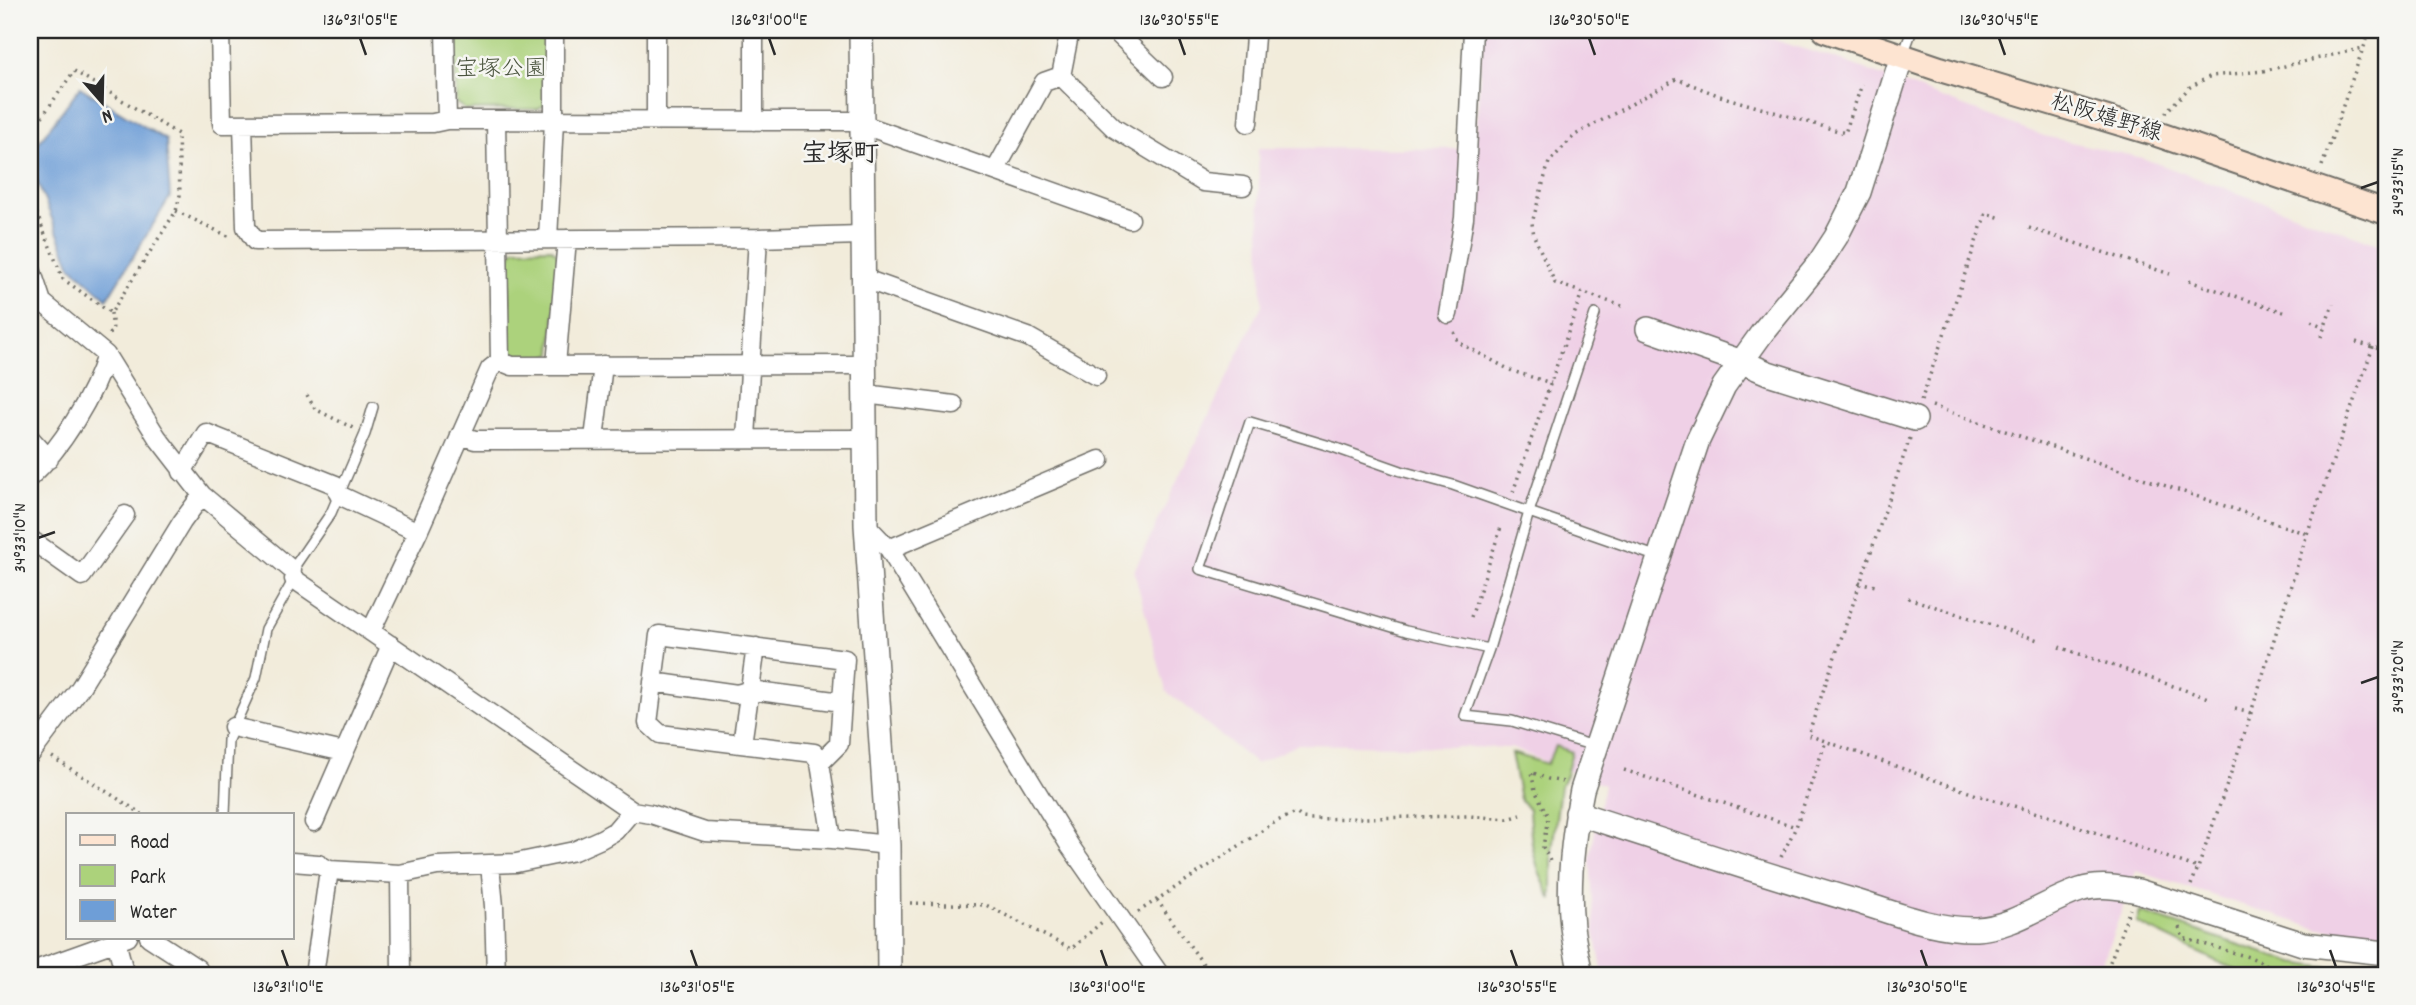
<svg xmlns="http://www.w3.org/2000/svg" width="2416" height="1005" viewBox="0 0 2416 1005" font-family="Dekko,'Klee One',sans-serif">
	<rect width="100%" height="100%" fill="#f6f6f2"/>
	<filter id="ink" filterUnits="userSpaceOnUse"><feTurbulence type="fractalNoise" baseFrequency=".0143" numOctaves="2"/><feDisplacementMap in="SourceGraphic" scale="14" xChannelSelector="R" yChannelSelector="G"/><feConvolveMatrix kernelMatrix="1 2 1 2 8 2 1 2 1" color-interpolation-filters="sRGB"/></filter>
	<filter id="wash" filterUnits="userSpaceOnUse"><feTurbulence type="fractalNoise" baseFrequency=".00686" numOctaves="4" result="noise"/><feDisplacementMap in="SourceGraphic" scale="28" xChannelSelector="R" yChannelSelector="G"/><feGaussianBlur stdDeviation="1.57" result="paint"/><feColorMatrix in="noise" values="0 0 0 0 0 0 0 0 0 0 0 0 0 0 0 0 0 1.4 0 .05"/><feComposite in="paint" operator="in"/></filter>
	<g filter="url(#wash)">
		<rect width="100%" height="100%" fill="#f2ecdb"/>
		<path fill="#efd0e6" d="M1483,30H1743L1848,63L2044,136L2142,158L2386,247V934L2318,929L2136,871L2098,975H1603L1595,932L1590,858L1604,785L1511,748L1298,744L1256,764L1166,691L1134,571L1262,305L1258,148L1475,149Z"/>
		<path fill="#acd27b" stroke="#6c7e53" stroke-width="2" d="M455,30H547L546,104L538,109L466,110L456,103Z
			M551,248L559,255L552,353L544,358L515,356L509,349V258L515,249Z
			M1555,746L1572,752L1566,775L1560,787L1552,850V900C1534,865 1531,848 1529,810L1520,799L1511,753L1547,764Z
			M2140,912L2294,963L2373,975H2245L2137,923Z"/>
		<path fill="#6e9ed7" stroke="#4c6481" stroke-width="2" d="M80,87L166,140L170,197L107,299L71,266L30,164V154Z"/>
	</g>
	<g filter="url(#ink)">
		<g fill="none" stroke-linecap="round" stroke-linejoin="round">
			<defs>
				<path id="service" d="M1903,55L1912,30
					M1595,314L1529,512L1658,557
					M1489,649L1529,512L1453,485L1401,471L1333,447L1250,422L1200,569L1406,631L1489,649L1465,716L1512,721L1594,746
					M225,814L228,740L256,678L266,629L294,579L296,573L292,570L331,513L365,434L373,407"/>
				<path id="minor" d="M220,30L222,124L433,123L447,120H496L861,121
					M445,30L447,120
					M656,30V121
					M754,30V121
					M1114,30L1163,77
					M1061,76L1114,128L1203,182L1243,186
					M1248,123L1255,37L1252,30
					M243,124L246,227L255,241L758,238L861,235
					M861,124L995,171L1044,82L1061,76L1070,30
					M995,171L1130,219
					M548,239L554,121V30
					M30,266L42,302L106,355L157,437L202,495L292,570
					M862,278L1028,337L1096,376
					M1448,314L1464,218L1473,30
					M500,361L512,366L864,365
					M556,365L567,239
					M865,394L954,405
					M460,435L475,440L865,439
					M30,438L49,459
					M746,438L758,238
					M594,439L603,365
					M182,472L206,433L336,485L339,495L418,532
					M30,477C61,449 94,395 106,355
					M866,525L889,549L1070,846L1160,975
					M30,539L82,576L125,515
					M889,549L1100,460
					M294,579L632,811L651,814L705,832L832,839L888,845
					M371,631L418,532L490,369L500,361L496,120
					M653,682L737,694L750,690L842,702
					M233,727L344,752
					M742,744L756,647
					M30,755L80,688L182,522L202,495
					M820,763L839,744L845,659L659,635L648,723L660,734L814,753L820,763L832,839
					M314,822L391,645
					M292,862L318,864L329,870L400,874L437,866L516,863L574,851L601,839L615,831L632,811
					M490,865L494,906L496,975
					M400,874L401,975
					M149,937L198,969
					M116,941L125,975
					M30,972L128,937
					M314,975L329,870"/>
				<path id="tertiary" d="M861,30L866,525L888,845L889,975
					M1648,329L1742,362L1768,373L1915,419
					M1577,813C1669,843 1760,873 1852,900C1892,912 1933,930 1976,929C2015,927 2044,902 2080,890C2099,884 2118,887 2138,891L2303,944L2386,953
					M1581,975C1578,959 1574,943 1572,927C1567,881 1573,835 1582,790L1698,440L1724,386L1762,333L1819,263L1836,237L1859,192L1902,56"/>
				<path id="secondary" d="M1825,30L1940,69L2154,133L2386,212"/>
			</defs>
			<use href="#service" stroke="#716f69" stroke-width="12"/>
			<use href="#minor" stroke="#716f69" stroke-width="21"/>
			<use href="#tertiary" stroke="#716f69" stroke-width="26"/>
			<use href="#secondary" stroke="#716f69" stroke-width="28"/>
			<path stroke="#716f69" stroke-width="3.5" stroke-dasharray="2 5" stroke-linecap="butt" d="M2165,113L2190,87L2211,76L2263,71L2363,48
				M30,134L74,71L178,134L180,195L176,211L111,313L63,279L30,197
				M2322,166L2361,54L2371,30
				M176,211L230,237
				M2029,228L2170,274
				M2189,281L2287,313
				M1622,306L1555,283L1534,236L1532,223L1549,162L1575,135L1677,79L1720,96L1845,133L1862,84
				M2311,321L2324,327
				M1454,332L1458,342L1512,371L1551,383
				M109,334L113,330L111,313
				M2321,337L2333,304
				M2356,342L2386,351
				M307,395L315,409L353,428
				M1921,401L1986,213L2001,218
				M1932,406L2307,534
				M1910,438L1808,735L1977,795L2051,817L2198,868L2245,732L2307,534L2373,347
				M1513,492L1582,292
				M1859,582L1879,587
				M1908,598L2041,641
				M1471,617L1502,524
				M2059,647L2211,699
				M2235,709L2251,713
				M52,757L142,814
				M1624,770L1796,827
				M1781,857L1796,827L1826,741
				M1550,861L1543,847L1548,817L1535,790L1531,772L1548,779L1564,782
				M2191,885L2198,868
				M1157,900L1211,975
				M910,903L986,905L1071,949L1102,922
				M1138,912L1277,821L1296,813L1302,818L1312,819L1469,816L1508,819L1521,815
				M2179,927L2183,938L2252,958L2289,975
				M2105,975L2130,909"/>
			<use href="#service" stroke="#fff" stroke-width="9"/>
			<use href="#minor" stroke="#fff" stroke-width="18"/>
			<use href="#tertiary" stroke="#fff" stroke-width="23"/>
			<use href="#secondary" stroke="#fde4d1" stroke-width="24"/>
		</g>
	</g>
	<path fill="none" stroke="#2b2b2b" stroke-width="2.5" d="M360,38L366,55M769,38L775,55M1179,38L1185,55M1589,38L1595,55M1999,38L2005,55M2361,188L2378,182M38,538L55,532M2361,683L2378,677M282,950L288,967M691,950L697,967M1101,950L1107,967M1511,950L1517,967M1921,950L1927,967M2330,950L2336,967"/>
	<g text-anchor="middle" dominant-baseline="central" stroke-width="5" stroke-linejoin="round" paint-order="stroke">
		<g font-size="23" fill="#4b553f" stroke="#f6f6f2">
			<text x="501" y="70">宝塚公園</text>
		</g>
		<g font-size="23" fill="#2b2b2b" stroke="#f6f6f2">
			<text transform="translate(2106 119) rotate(17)">松阪嬉野線</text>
		</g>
		<g font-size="26" font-weight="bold" fill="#2b2b2b" stroke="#f6f6f2">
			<text x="840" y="155">宝塚町</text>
		</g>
	</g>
	<rect width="2416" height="1005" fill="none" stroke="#f6f6f2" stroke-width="77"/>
	<rect x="66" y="813" width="228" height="126" fill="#f6f6f2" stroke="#a5a5a2" stroke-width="2"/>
	<rect x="80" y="835" width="35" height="10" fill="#fde4d1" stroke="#a5a5a2" stroke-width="2"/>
	<text x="130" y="848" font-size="21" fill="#2b2b2b">Road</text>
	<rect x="80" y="865" width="35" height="21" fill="#acd27b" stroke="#a5a5a2" stroke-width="2"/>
	<text x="130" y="883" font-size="21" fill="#2b2b2b">Park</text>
	<rect x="80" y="900" width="35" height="21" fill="#6e9ed7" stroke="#a5a5a2" stroke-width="2"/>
	<text x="130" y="918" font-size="21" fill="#2b2b2b">Water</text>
	<g transform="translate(102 102) rotate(160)" stroke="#f6f6f2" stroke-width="5" paint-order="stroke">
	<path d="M0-5L12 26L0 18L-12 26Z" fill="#2b2b2b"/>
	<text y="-10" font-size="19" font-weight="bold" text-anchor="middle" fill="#2b2b2b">N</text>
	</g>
	<rect x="38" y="38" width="2340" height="929" fill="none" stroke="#2b2b2b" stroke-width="2.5"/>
	<g font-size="18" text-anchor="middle" fill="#2b2b2b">
		<text x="360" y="25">136°31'05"E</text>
		<text x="769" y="25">136°31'00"E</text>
		<text x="1179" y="25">136°30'55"E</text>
		<text x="1589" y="25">136°30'50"E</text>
		<text x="1999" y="25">136°30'45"E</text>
		<text transform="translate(2397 182) rotate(-90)" y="6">34°33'15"N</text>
		<text transform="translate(19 538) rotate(-90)" y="6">34°33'10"N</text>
		<text transform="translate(2397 677) rotate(-90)" y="6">34°33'20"N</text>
		<text x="288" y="992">136°31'10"E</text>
		<text x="697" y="992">136°31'05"E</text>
		<text x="1107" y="992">136°31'00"E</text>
		<text x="1517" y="992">136°30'55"E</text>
		<text x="1927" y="992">136°30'50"E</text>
		<text x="2336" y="992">136°30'45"E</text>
	</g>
</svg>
